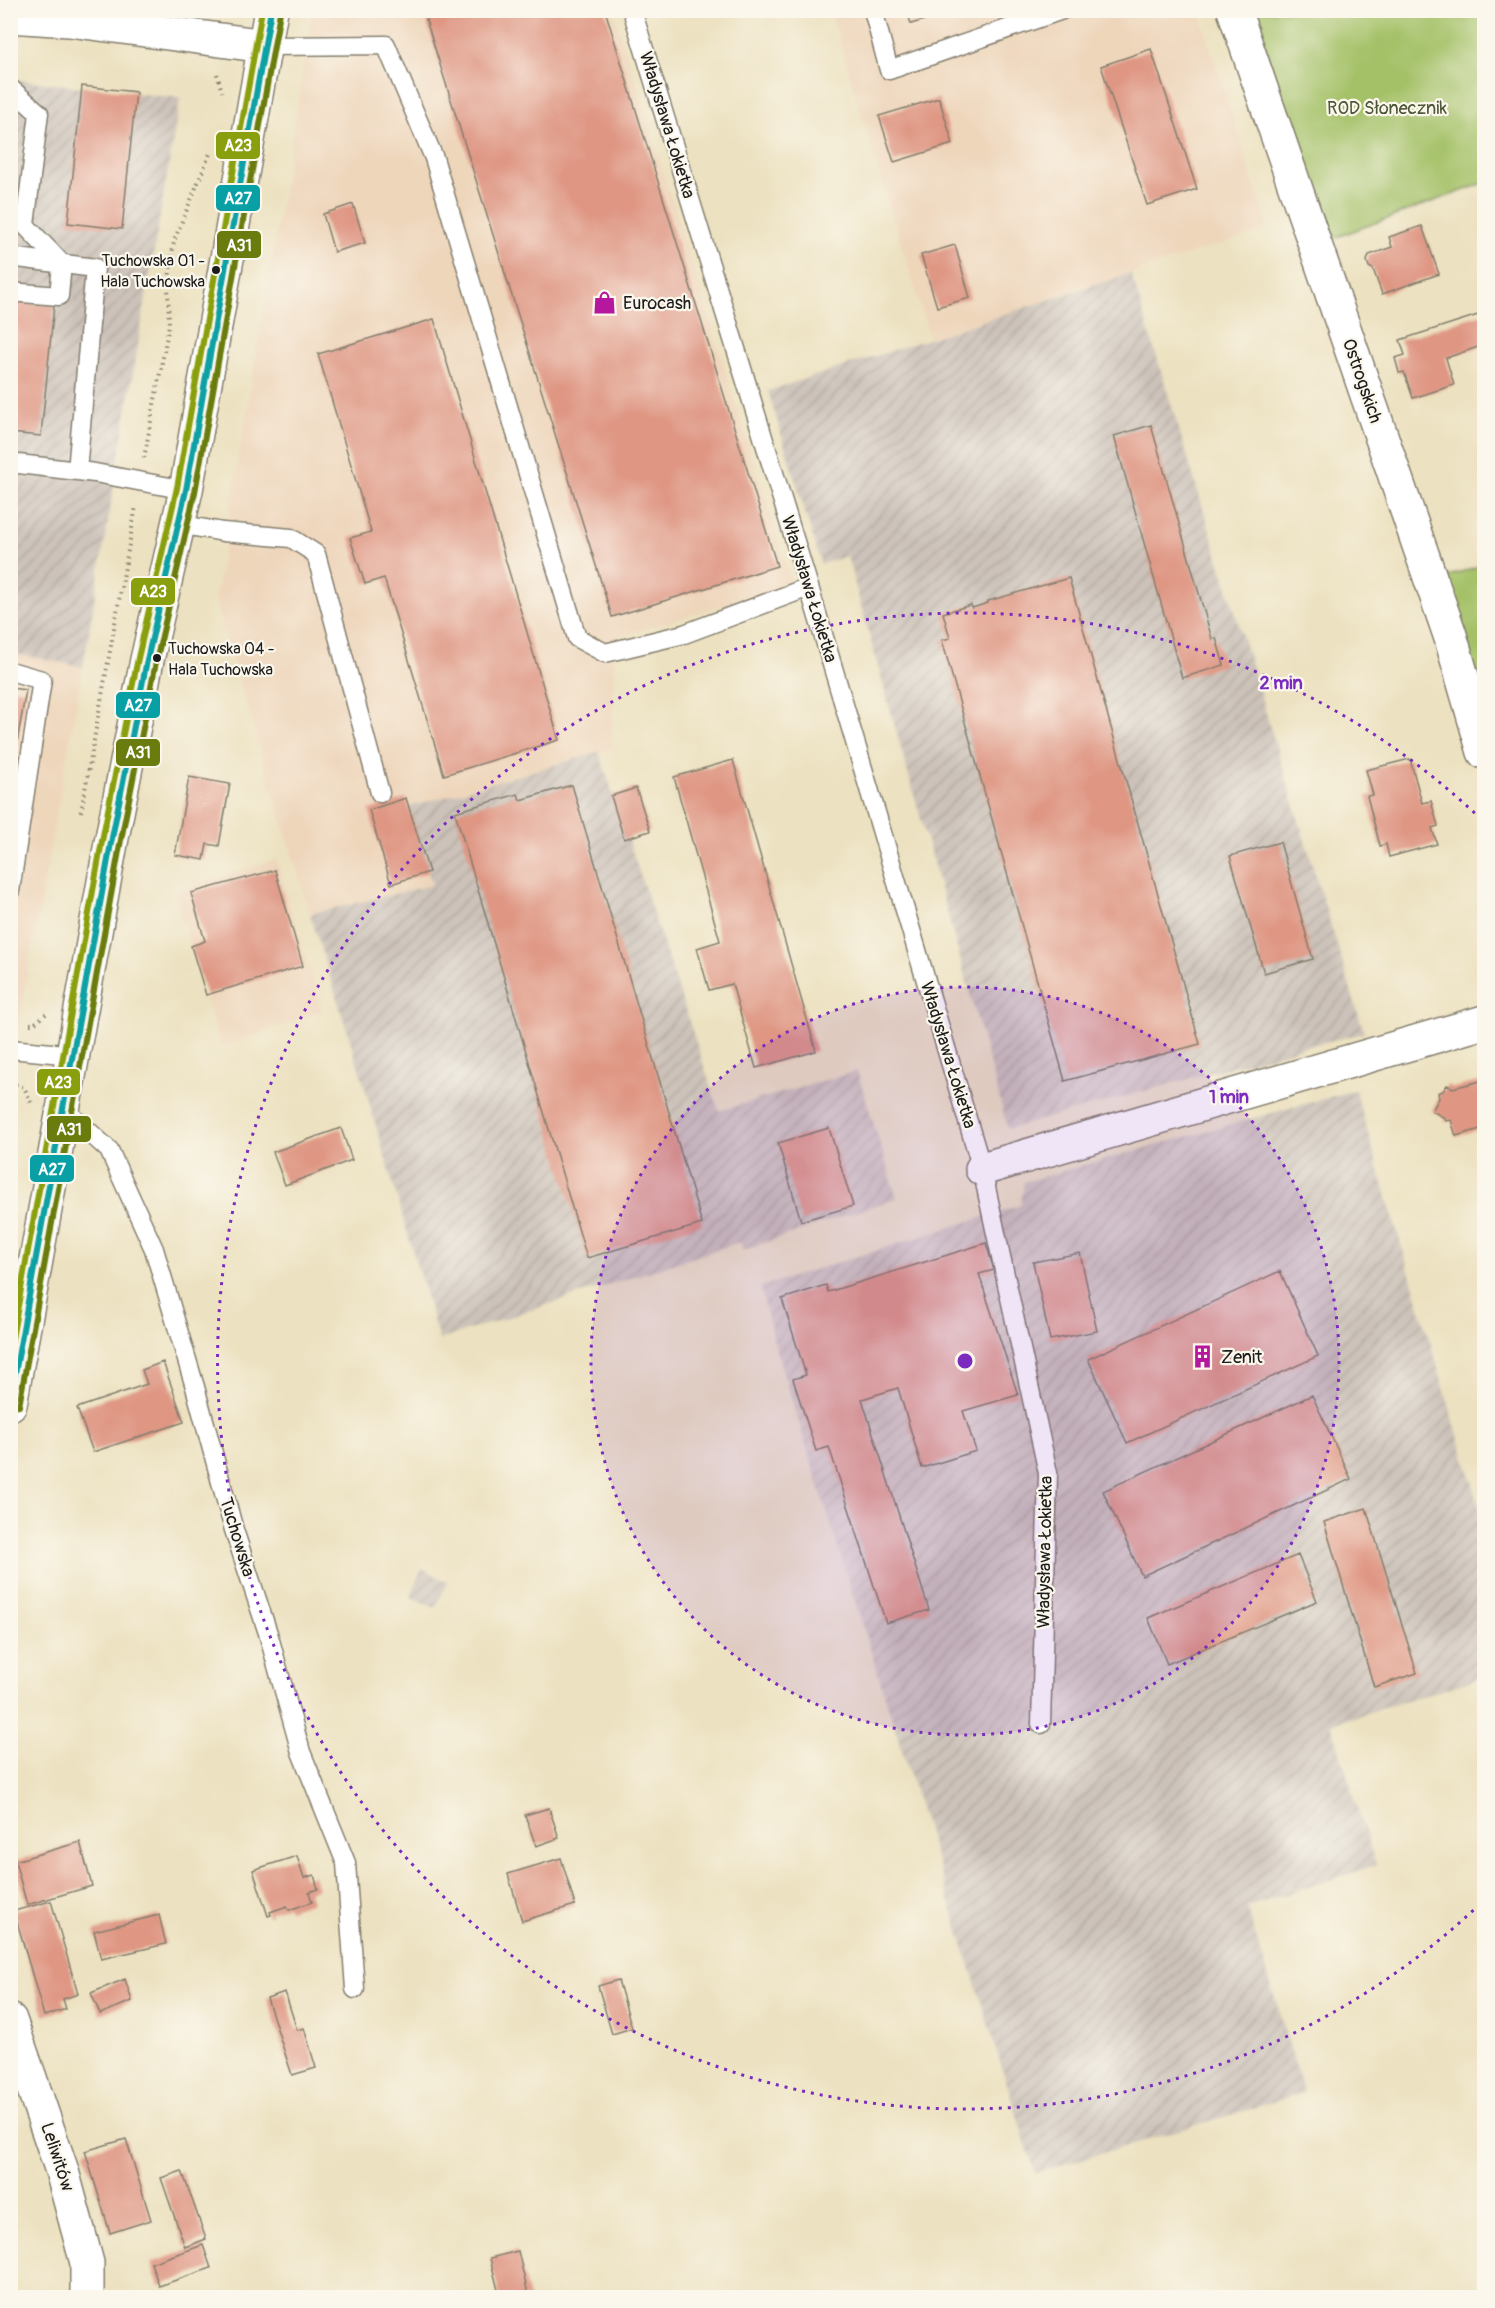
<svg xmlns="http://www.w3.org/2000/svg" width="1495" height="2308" viewBox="0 0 1495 2308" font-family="Pangolin,sans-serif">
	<defs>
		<pattern id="industrial-furrows" width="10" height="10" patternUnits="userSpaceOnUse" patternTransform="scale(1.5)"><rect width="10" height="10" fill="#ccc2b9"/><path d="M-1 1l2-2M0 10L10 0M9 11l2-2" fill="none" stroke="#afa69e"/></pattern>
	</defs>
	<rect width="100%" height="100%" fill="#fbf7ec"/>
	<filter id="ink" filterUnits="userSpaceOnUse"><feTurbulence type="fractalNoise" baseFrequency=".0167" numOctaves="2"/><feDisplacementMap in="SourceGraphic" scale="12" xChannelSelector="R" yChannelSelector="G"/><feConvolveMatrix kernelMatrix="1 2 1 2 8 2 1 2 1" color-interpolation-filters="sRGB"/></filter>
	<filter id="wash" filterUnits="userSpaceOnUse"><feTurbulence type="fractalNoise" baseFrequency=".008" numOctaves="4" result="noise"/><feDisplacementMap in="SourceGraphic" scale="24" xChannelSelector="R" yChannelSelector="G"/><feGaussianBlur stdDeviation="1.35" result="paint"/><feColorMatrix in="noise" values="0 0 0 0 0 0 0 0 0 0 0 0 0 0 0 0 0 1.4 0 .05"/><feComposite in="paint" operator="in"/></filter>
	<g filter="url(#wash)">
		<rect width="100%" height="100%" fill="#ece1c0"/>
		<path fill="#eed6bb" d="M313,11H613L792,585L614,638L612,749L409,807L433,885L310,914L215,601Z
			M830,11H1199L1268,229L930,338Z
			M11,653L83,667L17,1032L11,1031Z
			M276,859L322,1011L221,1047L174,892Z"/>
		<path fill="url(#industrial-furrows)" d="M10,79L180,98L83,667L11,653Z
			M1131,273L1364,1033L1307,1046L1008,1129L847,556L821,564L768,391Z
			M599,752L719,1111L857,1071L897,1198L743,1250L740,1242L439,1340L358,1065L310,914L432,885L409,807Z
			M1355,1090L1484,1522V1677L1331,1724L1376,1865L1247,1907L1304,2093L1035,2173L778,1356L760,1287L1021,1205L1024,1182Z
			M422,1568L448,1582L435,1608L411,1597Z"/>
		<path fill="#a4c168" stroke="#606e42" stroke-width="1.5" d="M1253,11H1484V183L1326,241Z
			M1484,564V720L1441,579Z"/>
		<g id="blocks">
			<path fill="#df9784" d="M423,10H605L777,566L612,617Z
				M907,10H955V11L911,24Z
				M1151,49L1197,189L1147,205L1101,66Z
				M82,86L136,92L122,229L68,223Z
				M939,98L953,144L894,162L879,116Z
				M353,204L365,243L334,252L323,214Z
				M1422,226L1439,274L1382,294L1373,269L1369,267L1367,261L1369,255L1392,247L1389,237Z
				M955,245L970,298L937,307L921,255Z
				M10,301L54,305L41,436L10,433Z
				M1481,314L1484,323V345L1446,358L1454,385L1413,398L1404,372L1399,373L1395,358L1405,355L1400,340Z
				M434,319L559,740L444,775L384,578L365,584L350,538L371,532L318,354Z
				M1151,425L1212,639L1216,638L1224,665L1182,678L1114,436Z
				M1069,578L1200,1044L1065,1081L942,640L950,638L943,613L971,605L972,608L988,603V601Z
				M10,688L26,690L12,772H10Z
				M1410,759L1422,803L1431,801L1438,826L1432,828L1437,844L1389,857L1386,844L1380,846L1367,796L1373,795L1366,770Z
				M733,760L816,1051L756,1068L732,984L709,990L697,948L720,941L674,777Z
				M189,777L230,784L219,846L207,844L204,860L175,855Z
				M572,785L702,1224L587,1258L455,812L518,794L520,800Z
				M636,788L650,831L624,839L611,796Z
				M406,798L429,872L391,884L369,810Z
				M1280,842L1313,959L1264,973L1230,856Z
				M275,870L303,966L206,995L191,946L205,941L191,893Z
				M1481,1081L1484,1093V1128L1456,1136L1451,1120L1446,1121L1445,1118L1432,1111L1439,1098L1438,1093L1443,1091L1447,1085L1453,1088Z
				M341,1128L352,1160L285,1185L273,1152Z
				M829,1128L853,1206L801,1221L778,1143Z
				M986,1243L994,1270L979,1274L1018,1395L963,1411L976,1451L922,1468L898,1388L862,1399L929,1610L886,1623L829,1447L816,1451L793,1379L806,1375L782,1299L826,1285L828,1292Z
				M1080,1253L1097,1331L1050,1340L1033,1262Z
				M1280,1271L1318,1356L1127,1443L1088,1359Z
				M163,1362L184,1422L93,1452L77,1408L147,1384L142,1370Z
				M1312,1395L1351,1479L1142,1576L1103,1491Z
				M1366,1508L1417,1673L1374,1687L1324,1522Z
				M1298,1555L1317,1601L1167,1664L1148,1618Z
				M549,1808L559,1838L536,1846L525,1815Z
				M80,1842L92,1886L27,1905L15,1861Z
				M297,1856L304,1878L314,1875L318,1889L309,1892L312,1902L289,1910L287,1906L270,1912L271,1915L268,1916L253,1870Z
				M561,1858L575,1905L522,1921L508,1874Z
				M51,1901L78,1994L63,1999L66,2009L44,2016L14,1911Z
				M159,1915L166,1944L101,1959L94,1931Z
				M125,1979L132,2001L100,2014L91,1993Z
				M618,1980L632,2028L612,2034L598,1986Z
				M285,1992L297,2030L304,2028L316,2068L292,2075L267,1998Z
				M126,2139L151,2220L110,2233L85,2151Z
				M182,2171L206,2239L185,2247L161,2178Z
				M203,2245L211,2268L159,2286L151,2263Z
				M518,2251L529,2298H500L490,2258Z
				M10,2292L40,2296V2298H10Z"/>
		</g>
	</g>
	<g filter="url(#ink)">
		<use href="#blocks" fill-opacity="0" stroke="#847e6e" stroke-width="1.5"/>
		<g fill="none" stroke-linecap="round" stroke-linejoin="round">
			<defs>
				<path id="lane" d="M632,10L809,587L982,1169L1048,1473L1041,1724
					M873,10L889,70L1062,10
					M265,46L386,45L434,158L577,638L605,653L684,634L809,587
					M10,88L39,113L25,225L62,264L59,296L10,292
					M10,257L95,268L77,471
					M10,463L95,473L186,490
					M178,524L223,532L291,538L316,554L380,793
					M10,671L42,680L10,891
					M10,1049L73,1055
					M63,1108L109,1150L154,1249L195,1387L234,1530L268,1633L301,1752L346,1863L355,1989"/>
				<path id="street" d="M1234,10L1450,635L1484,752
					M10,16L69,20L265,46
					M982,1169L1484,1022
					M10,2020L62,2171L87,2263V2298"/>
				<path id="secondary" d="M10,1404L111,843L147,660L186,490L271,10"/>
			</defs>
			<use href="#lane" stroke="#847e6e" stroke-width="21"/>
			<use href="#street" stroke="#847e6e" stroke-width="36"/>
			<use href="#secondary" stroke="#847e6e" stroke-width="36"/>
			<path stroke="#847e6e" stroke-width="4" stroke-dasharray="1.5 4.5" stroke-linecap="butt" d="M217,74L222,92
				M144,458L169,325L168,286L174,241L211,151
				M81,812L136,506
				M30,1024H34L46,1014
				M10,1083L24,1087L31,1103"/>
			<use href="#lane" stroke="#fff" stroke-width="18"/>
			<use href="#street" stroke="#fff" stroke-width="33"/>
			<use href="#secondary" stroke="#fff" stroke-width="33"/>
			<defs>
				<path id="bus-1" d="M10,1401L111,843L147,660L186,490L271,10"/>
				<path id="bus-2" d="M19,1406L120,845L156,662L195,492L280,12"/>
				<path id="bus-3" d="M10,1350L102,841L138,658L177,488L262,10"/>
			</defs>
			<use href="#bus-1" stroke="#fbf7ec" stroke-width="10"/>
			<use href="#bus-2" stroke="#fbf7ec" stroke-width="10"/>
			<use href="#bus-3" stroke="#fbf7ec" stroke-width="10"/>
			<use href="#bus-1" stroke="#08a0a4" stroke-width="6"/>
			<use href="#bus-2" stroke="#6a7c0d" stroke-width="6"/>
			<use href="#bus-3" stroke="#8a9f0d" stroke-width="6"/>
		</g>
	</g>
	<circle cx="965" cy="1361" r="374" fill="#7b2cbf" fill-opacity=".12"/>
	<g fill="none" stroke="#7b2cbf" stroke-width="3" stroke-dasharray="3 6">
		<circle cx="965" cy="1361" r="374"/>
		<path d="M1480 1904A748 748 0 1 1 1480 818"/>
	</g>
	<defs>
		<symbol id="shop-bare" viewBox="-9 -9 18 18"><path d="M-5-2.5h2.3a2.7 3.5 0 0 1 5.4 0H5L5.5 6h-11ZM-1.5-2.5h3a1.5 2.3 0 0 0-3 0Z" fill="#b5179e" stroke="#fbf7ec" stroke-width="2.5" paint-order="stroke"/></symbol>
		<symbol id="building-bare" viewBox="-9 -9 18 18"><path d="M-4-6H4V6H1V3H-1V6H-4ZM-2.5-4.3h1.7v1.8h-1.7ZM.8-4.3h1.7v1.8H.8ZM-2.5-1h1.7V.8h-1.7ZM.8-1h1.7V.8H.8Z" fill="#b5179e" stroke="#fbf7ec" stroke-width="2.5" paint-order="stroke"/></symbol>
	</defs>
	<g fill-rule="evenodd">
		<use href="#shop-bare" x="588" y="286" width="33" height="33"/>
		<use href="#building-bare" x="1186" y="1340" width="33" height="33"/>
	</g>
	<g fill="#1c1c1c" stroke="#fbf7ec" stroke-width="2">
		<circle cx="216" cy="270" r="5"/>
		<circle cx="157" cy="658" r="5"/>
	</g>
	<g text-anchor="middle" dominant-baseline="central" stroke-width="4.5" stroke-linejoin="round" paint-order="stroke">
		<g font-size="16" fill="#1c1c1c" stroke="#fbf7ec" text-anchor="end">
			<text x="205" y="261">Tuchowska 01 -<tspan x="205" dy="21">Hala Tuchowska</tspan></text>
			<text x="168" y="649" text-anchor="start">Tuchowska 04 -<tspan x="168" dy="21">Hala Tuchowska</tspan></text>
		</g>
		<g font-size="18" fill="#4c5637" stroke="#fbf7ec">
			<text x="1387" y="108">ROD Słonecznik</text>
		</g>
		<g font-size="18" fill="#1c1c1c" stroke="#fbf7ec">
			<text transform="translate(667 125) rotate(73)">Władysława Łokietka</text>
			<text transform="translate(1362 381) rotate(71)">Ostrogskich</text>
			<text transform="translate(809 589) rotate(73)">Władysława Łokietka</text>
			<text transform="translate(948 1055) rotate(73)">Władysława Łokietka</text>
			<text transform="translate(237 1537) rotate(73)">Tuchowska</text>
			<text transform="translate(1045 1552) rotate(-89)">Władysława Łokietka</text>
			<text transform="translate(57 2157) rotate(72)">Leliwitów</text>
		</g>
		<g font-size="18" fill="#1c1c1c" stroke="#fbf7ec" text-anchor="start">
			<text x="623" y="303">Eurocash</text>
			<text x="1221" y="1357">Zenit</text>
		</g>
	</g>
	<circle cx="965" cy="1361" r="9" fill="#7b2cbf" stroke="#fbf7ec" stroke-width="3"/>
	<g font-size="18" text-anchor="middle" font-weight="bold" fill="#7b2cbf" stroke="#fbf7ec" stroke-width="4.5" stroke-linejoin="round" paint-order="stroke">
		<text x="1281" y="689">2 min</text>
		<text x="1229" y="1103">1 min</text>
	</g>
	<g stroke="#fbf7ec" stroke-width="2">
		<rect x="215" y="131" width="46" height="29" rx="6" fill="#8a9f0d"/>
		<rect x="215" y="184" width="46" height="28" rx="6" fill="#08a0a4"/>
		<rect x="216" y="230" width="46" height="29" rx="6" fill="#6a7c0d"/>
		<rect x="130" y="577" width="46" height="29" rx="6" fill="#8a9f0d"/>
		<rect x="115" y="691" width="46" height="28" rx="6" fill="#08a0a4"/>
		<rect x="115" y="738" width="46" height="29" rx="6" fill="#6a7c0d"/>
		<rect x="36" y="1068" width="45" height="28" rx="6" fill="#8a9f0d"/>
		<rect x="46" y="1115" width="46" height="28" rx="6" fill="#6a7c0d"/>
		<rect x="29" y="1154" width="46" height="29" rx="6" fill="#08a0a4"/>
	</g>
	<g font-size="16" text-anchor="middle" font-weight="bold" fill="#fff">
		<text x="238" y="151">A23</text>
		<text x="238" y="204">A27</text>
		<text x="239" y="251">A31</text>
		<text x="153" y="597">A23</text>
		<text x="138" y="711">A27</text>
		<text x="138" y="758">A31</text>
		<text x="58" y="1088">A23</text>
		<text x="69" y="1135">A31</text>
		<text x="52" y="1175">A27</text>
	</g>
	<rect width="1495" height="2308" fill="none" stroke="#fbf7ec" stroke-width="36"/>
</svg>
